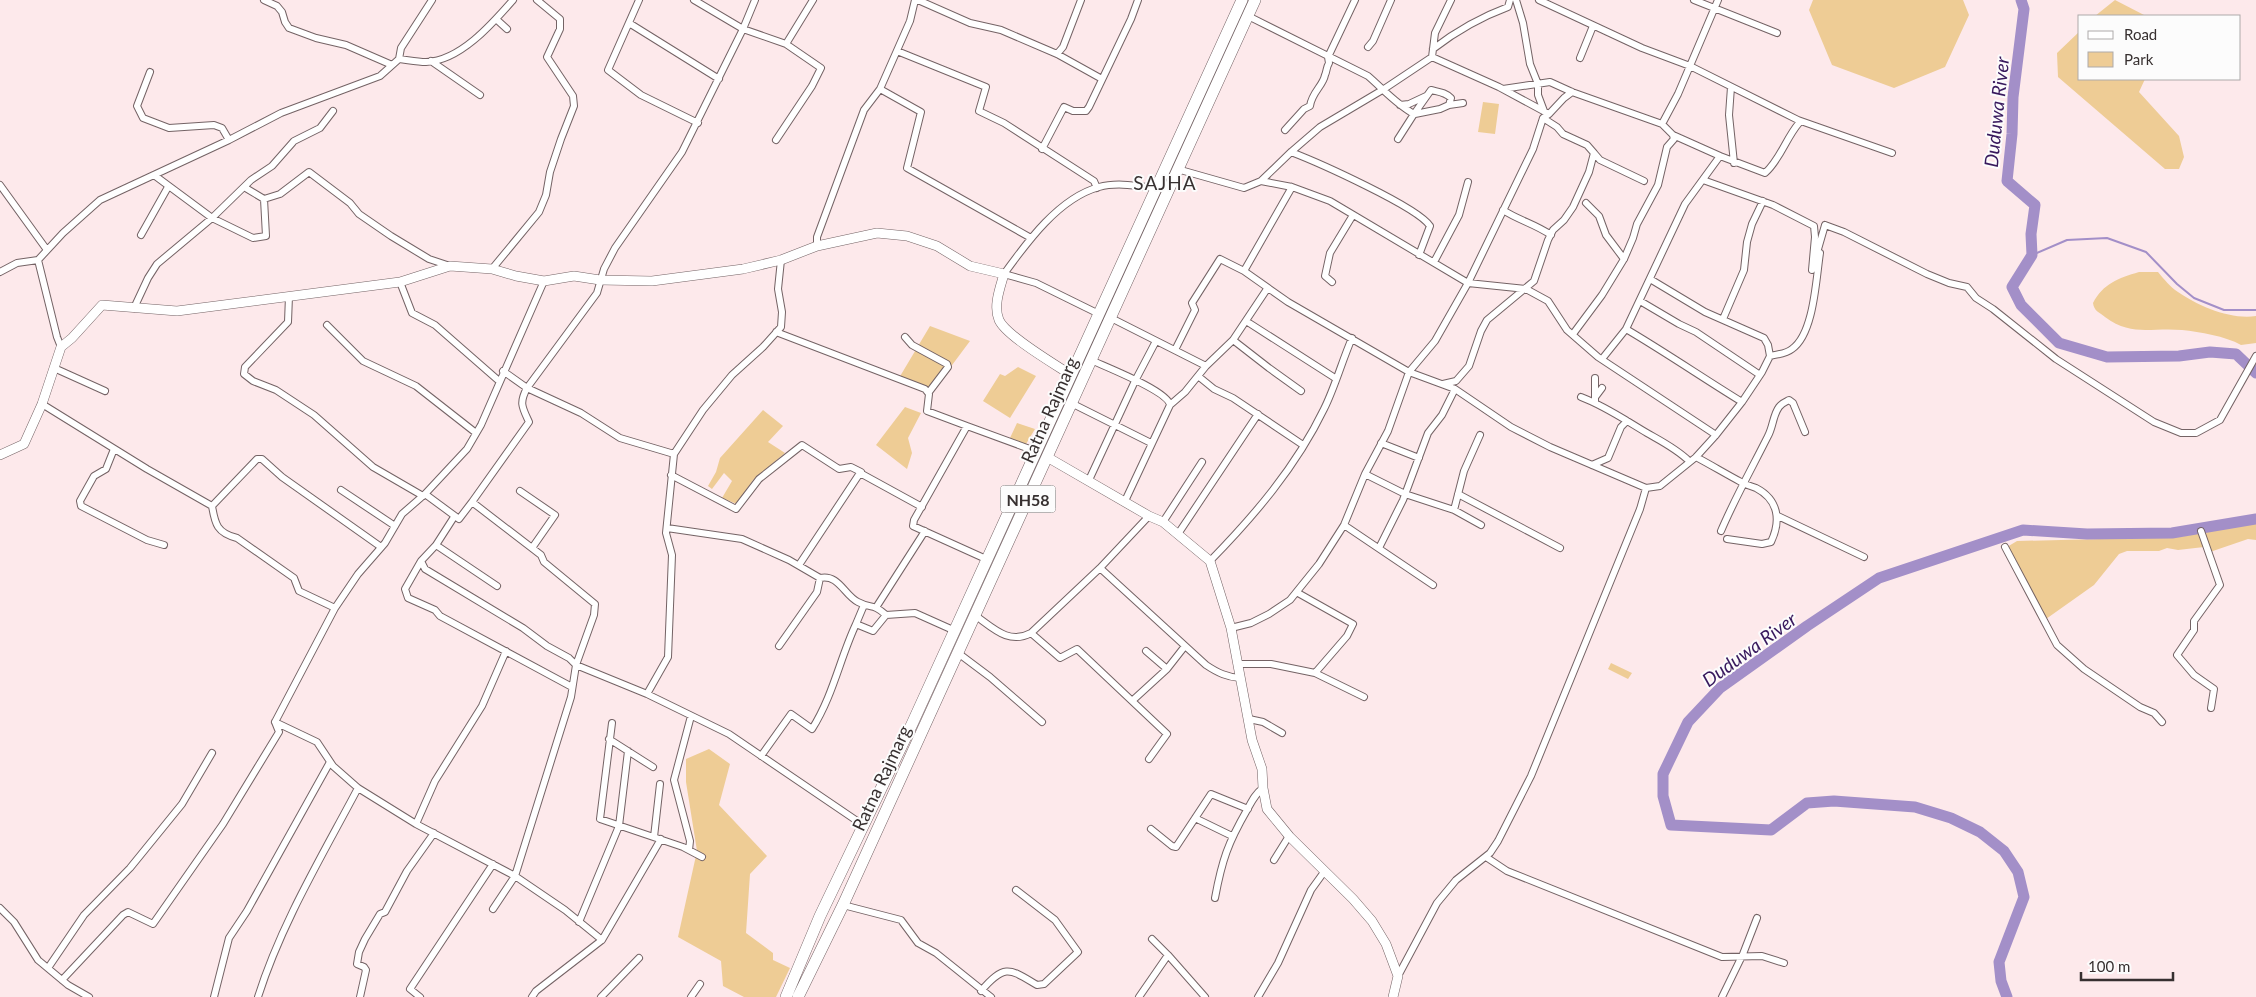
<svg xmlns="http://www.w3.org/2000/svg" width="2256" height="997" viewBox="0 0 2256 997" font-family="Lato,sans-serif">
	<rect width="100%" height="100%" fill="#fde9eb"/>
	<path fill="#eecc95" d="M1813,0H1963L1969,15L1945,67L1894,88L1832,65L1809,10Z
		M2115,0L2146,16H2095Z
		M2080,31V79H2145L2139,92L2179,136L2184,157L2179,169H2165L2058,77L2057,53Z
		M1483,102L1499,104L1495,134L1478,132Z
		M2139,272H2158C2164,279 2170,287 2178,292C2198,306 2231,320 2256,316V343L2241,345C2225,336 2200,332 2182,330C2151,327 2132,337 2105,317C2099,312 2094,311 2093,303C2103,284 2118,278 2139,272Z
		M930,326L970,341L932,392L899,378Z
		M1018,367L1036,376L1010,418L983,401L1000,374L1005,376Z
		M905,407L921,413L908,438L912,453L907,469L876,445Z
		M763,410L783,426L768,442L785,453L753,480L737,504L722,498L732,481L724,473L712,489L708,486L716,472L720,458Z
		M1017,423L1035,429L1026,444L1010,438Z
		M2256,519V540L2248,539L2210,552L2204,533Z
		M2201,533L2204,547L2178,550L2167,548L2159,551H2127L2119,554L2094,585L2046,619L2007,547L2017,541L2179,537Z
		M1611,663L1632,673L1628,679L1608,669Z
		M709,749L730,764L719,805L767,856L750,874L746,933L773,953V960L790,968L776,997H744L723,986L721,961L678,937L697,851L686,782V759Z"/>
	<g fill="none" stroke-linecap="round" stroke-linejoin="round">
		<path stroke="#a38fc8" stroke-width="2" d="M2032,255L2067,240L2107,238L2146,252L2177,284L2194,298L2224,310H2256"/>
		<path stroke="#a38fc8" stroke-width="11" d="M2021,0L2024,9L2013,97L2012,134L2007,181L2035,205L2031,234L2032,255L2012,287L2021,305L2059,343L2107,357L2179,356L2210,352L2236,354L2256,373
			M2007,997L2001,981L1999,962L2024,897L2018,872L2004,851L1980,832L1951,818L1915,807L1834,801L1807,803L1771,830L1671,825L1663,796V774L1688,722L1720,688L1807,626L1879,578L2023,530L2087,534L2172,533L2256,519"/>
		<defs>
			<path id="street" d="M264,0L277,6L282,12L285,22L289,28L316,38L346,45L392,65
				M639,0L608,70L641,95L698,123
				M694,0L743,29L786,44L821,68L812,86L776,140
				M918,0L970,23L1001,30L1057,54L1102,79
				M1516,0L1523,23L1530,64L1538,84V95L1544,111
				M1539,0L1642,48L1690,66L1798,120L1799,123C1786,138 1780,160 1765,173L1720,156
				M1694,0L1777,33
				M1248,16L1368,76C1383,89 1396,104 1414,114L1398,139
				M496,19L507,29
				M629,23L719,79
				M786,44L813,0
				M1368,47L1373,41L1391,0
				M1433,49C1455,32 1481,17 1508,7L1510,0
				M897,51L986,87L979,111L1004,123L1094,181L1097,188
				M1057,54L1063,47L1081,0
				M1580,58L1593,26
				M399,59L401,48L432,0
				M431,61L480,95
				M150,72L137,106L143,118L169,128L214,125L222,128L229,140
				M1731,87L1729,115L1734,163
				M880,89L921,112L907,168L1031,238
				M1503,89L1550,82L1572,92L1662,124L1678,94L1718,0
				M1400,105L1409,104L1426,96
				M1414,114L1431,90C1439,92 1445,92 1451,98L1449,105
				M1415,114L1440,109L1449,105L1463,103
				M1549,114L1564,98L1572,92
				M1798,120L1892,153
				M1285,130L1304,109L1310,106C1312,92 1323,86 1325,75C1327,71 1326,68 1329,63L1328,57L1355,0
				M1042,149L1064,107L1073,111H1086L1089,107L1131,19L1138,0
				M1291,152C1317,162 1418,207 1430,226L1419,255
				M1594,153L1600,160L1644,181
				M1177,169L1244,188L1261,181L1291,152L1320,127L1384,89L1432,57L1435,33L1451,0
				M154,175L212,218L251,180L272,166L294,141L320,128L333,111
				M1703,180L1773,205L1814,226L1815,237L1812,270L1825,225
				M1261,181L1292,187L1330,201L1468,283L1533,149L1543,118L1549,114L1499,87L1432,57
				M0,185L47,250
				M244,187L264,199L280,194L309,172L350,203L359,214L391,236L429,259L450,266
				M1292,187L1244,271L1288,302L1409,372L1455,389L1511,427L1550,447L1646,488
				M1586,203L1599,216L1606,235L1624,259
				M1503,210C1518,220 1535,224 1551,235
				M1825,225L1844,232L1927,274L1949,283L1967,287L1976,298L1993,309L2056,359L2154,422L2181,433H2196L2220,420L2256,356
				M141,235L168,187
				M817,246V237L864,110L880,89L910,21L915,0
				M1434,262L1459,215L1468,182
				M492,269L539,212L546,195L550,172L561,139L574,106L573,96L547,57L560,29V19L537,0
				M0,272L17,263L38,260
				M544,281L481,425L467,449L425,494L402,514L385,543L358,574L335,608L275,722L317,742L333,766L358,788L416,824L515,876L565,910L602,940
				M400,282L412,313L435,325L499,381
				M1332,282L1325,276L1330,253L1353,215
				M289,296L288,322L245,367L244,374L253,381L276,390L314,415L373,467L423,496
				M1640,301L1679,324L1696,332L1760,375
				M134,308L148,278L157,264L212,218L253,238L266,236L264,199
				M1099,314L1036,283L1004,274C1027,242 1059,198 1099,187C1117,182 1138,186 1156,188
				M1111,318L1206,366
				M1723,319L1744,270L1747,242L1752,224L1763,201
				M1246,321L1335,378
				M327,325L363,361L416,386L476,433
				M1626,329C1665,352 1703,378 1742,402
				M776,332L925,389L929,394L927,411L967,426
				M1573,334L1602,295L1624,259L1633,238L1637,224L1658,185L1667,147L1674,139L1673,135
				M905,337L912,345L947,364L948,367L929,392
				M1233,340L1269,368L1301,391
				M61,347L57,337L38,260L63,233L100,200L229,140L281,113L380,76L399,59C408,60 417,62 426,62C460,61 492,24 513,0
				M1175,350L1195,310L1192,303L1220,259L1244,271
				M1770,356C1778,354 1786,354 1792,349C1814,334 1816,279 1820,253
				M1602,359L1626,329L1685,204L1720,156L1673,135L1662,124
				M1091,360C1106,367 1168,391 1170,405
				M54,368L105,391
				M503,371L527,388L581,413L620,438L674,454
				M1198,376L1214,389L1233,398L1303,445
				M1443,384L1456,381L1469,366L1481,331L1487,320L1534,281L1548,240L1553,230L1564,220L1573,207L1589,172L1594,153L1587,145L1563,134L1557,127L1543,118
				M1596,396L1602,388
				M1581,397C1605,406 1625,420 1647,433C1661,441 1677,449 1689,461
				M1595,402V378
				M1071,403L1151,443
				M42,404L147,469L212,506C215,524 217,533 237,538L294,578L299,591L335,608
				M1381,443L1419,458
				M114,449L106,469L94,476L80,501L81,506L147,540L164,545
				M1696,457C1711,465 1726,474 1741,482C1746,485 1751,486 1756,488C1779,500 1781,521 1771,542L1762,544L1727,539
				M1592,465L1608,458L1621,427L1627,421
				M1365,474L1405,494L1454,510L1481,525
				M671,475L736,509L759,479L802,445L839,469L851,467L861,472
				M1089,480L1135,381L1156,341
				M341,490L395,526
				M520,491L555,515L532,548
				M425,494L459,519L472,502L541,555L544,562L595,604L594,615L576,665L571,697L515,876L493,909
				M1458,494L1560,548
				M1125,501L1170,405L1185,392L1206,366L1233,340L1267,289
				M472,502L529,422C522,407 519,403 527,388L597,293L604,269L615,248L682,152L743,29L755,0
				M212,506L257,459H262L282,477L381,547
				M1454,510L1464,471L1480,435
				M1149,516L1100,568L1031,633L1060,658L1077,649L1167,734L1149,759
				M1778,516L1864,557
				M1163,522L1202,462
				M1344,525L1433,585
				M667,528L742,539L789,560L820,578C839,574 844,595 858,602C871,609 873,603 886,615
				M1721,531C1735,498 1752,468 1768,436C1773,427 1773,415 1779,407C1782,403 1785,402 1789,400L1793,403L1805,432
				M2201,531L2220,585L2194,621V630L2177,655L2194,675L2214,689L2211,708
				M1178,534L1258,414
				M436,545L454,517
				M2005,547L2057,645L2084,669L2140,707L2154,713L2162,722
				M1379,548L1403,500L1428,433L1442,415L1455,389
				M986,559L913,526L914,520L967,426L1038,452
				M421,561L405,589L408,598L435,610L440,616L572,687
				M1210,561C1254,516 1296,467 1324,409C1335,387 1342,361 1352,338
				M799,565L860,473L922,507
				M1100,568L1206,665C1218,673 1227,677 1240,678
				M497,586L436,545L421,561L425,569L523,628L547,646L569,658L576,665L647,694L729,734L863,825
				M1298,593L1353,624L1347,636L1315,673
				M877,606L925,531
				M976,616C993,628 1009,645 1031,633
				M856,624L864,605
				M1231,628L1251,623L1269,614L1290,600L1319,564L1344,525L1365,474L1388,431L1409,372L1435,341L1468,283L1526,289L1548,301L1567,330L1598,357L1716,435
				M779,646L817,592L820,578
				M1146,651L1167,669
				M958,653L990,677L1042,722
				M1238,664H1271L1315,673L1364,697
				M647,694L668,657L672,555L666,533L674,454L703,410L732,375L763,347L781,327L782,312L778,289L781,260
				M1132,701L1167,669L1185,646
				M1249,719L1263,722L1282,733
				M612,723L600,819L683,847L702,857
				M609,739L653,767
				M761,756L791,714L812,729C833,696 840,658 856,624L873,631L886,615L915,613L953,630
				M1195,818L1232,836
				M416,824L435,781L482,706L506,651
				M1151,829L1172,846L1176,847L1211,794L1248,809
				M654,837L660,784
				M689,850L690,841L674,780L691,716
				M1486,857L1507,871L1722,957L1762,956L1784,963
				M1274,860L1289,836
				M1215,898C1222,860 1228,843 1247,810C1252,801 1255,794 1263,788
				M843,905L901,920L918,943L936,953L991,997
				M0,908L14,922L38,960L68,985L89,997
				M579,922L619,826L628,751
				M1168,955L1205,997
				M48,968L84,915L130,868L182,804L212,753
				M1398,976L1437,903L1456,880L1490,853L1498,841L1531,776L1640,509L1646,488L1660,486L1696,457L1716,435L1742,402L1762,372L1770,356L1768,345L1764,338L1705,312L1650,279
				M62,980L123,915L128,912L153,924L223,824L279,732L275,722
				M981,991C1005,963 1010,969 1037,985L1044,984L1078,952L1055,920L1016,890
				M214,997L229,938L247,911L330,762
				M258,997C281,924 322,856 358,788
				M360,997L366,970L364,967L357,964L359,952L365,939L380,914L385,912L407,871L434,833
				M420,997L410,989L493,864
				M532,997L536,991L602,940L661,839
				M601,997L639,958
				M691,997L700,984
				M1139,997L1168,955L1152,939
				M1258,997L1278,963L1311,890L1324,872
				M1722,997L1743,954L1757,918"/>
			<path id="secondary" d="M0,455L24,444L42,404L61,347L72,338L102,305L177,311L400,282L450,266L492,269L516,276L544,281L574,276L600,280L652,281L743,269L781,260L817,246L877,233L907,236L937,246L970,266L1004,274C1000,288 993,306 999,320C1006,336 1056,365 1071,375
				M1047,457L1149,516L1163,522L1210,561L1231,628L1252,740L1262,769L1263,788L1267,809L1290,837L1353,899L1372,921L1386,944L1398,976L1393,997"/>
			<path id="highway" d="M786,997L820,916L912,724L1242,0
				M798,997L843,905L1255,0"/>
		</defs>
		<use href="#street" stroke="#746365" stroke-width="8"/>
		<use href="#secondary" stroke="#746365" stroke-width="10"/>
		<use href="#highway" stroke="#746365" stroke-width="12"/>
		<use href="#street" stroke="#fff" stroke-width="6"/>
		<use href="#secondary" stroke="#fff" stroke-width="9"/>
		<use href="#highway" stroke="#fff" stroke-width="11"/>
	</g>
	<g text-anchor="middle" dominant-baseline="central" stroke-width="4" stroke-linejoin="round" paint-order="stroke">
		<rect fill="#fcfcfc" stroke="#726d6d" stroke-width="1" x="1000.5" y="485.5" width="55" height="27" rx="4"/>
		<g font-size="16" font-weight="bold" fill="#373030">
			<text x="1028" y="499">NH58</text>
		</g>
		<g font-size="18" fill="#373030" stroke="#fcfcfc">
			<text transform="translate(1049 410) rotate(-66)">Ratna Rajmarg</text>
			<text transform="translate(881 778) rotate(-65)">Ratna Rajmarg</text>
		</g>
		<g font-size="19" font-style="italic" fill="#38195d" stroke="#fcfcfc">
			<text transform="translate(1996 112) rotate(-84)">Duduwa River</text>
			<text transform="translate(1749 649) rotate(-36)">Duduwa River</text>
		</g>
		<g font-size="19" letter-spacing="1" fill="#373030" stroke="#fcfcfc">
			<text x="1165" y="182">SAJHA</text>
		</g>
	</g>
	<rect x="2078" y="15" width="162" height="65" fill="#fcfcfc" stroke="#adaaaa"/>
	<rect x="2088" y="31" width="25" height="8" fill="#ffffff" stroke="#adaaaa"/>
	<text x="2124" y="40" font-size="15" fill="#373030">Road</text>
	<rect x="2088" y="52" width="25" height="15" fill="#eecc95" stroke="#adaaaa"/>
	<text x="2124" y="65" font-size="15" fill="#373030">Park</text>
	<path d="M2081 972v8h92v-8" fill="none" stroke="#373030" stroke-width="2.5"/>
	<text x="2088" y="972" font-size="15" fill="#373030" stroke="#fcfcfc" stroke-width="4" paint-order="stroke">100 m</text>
</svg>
